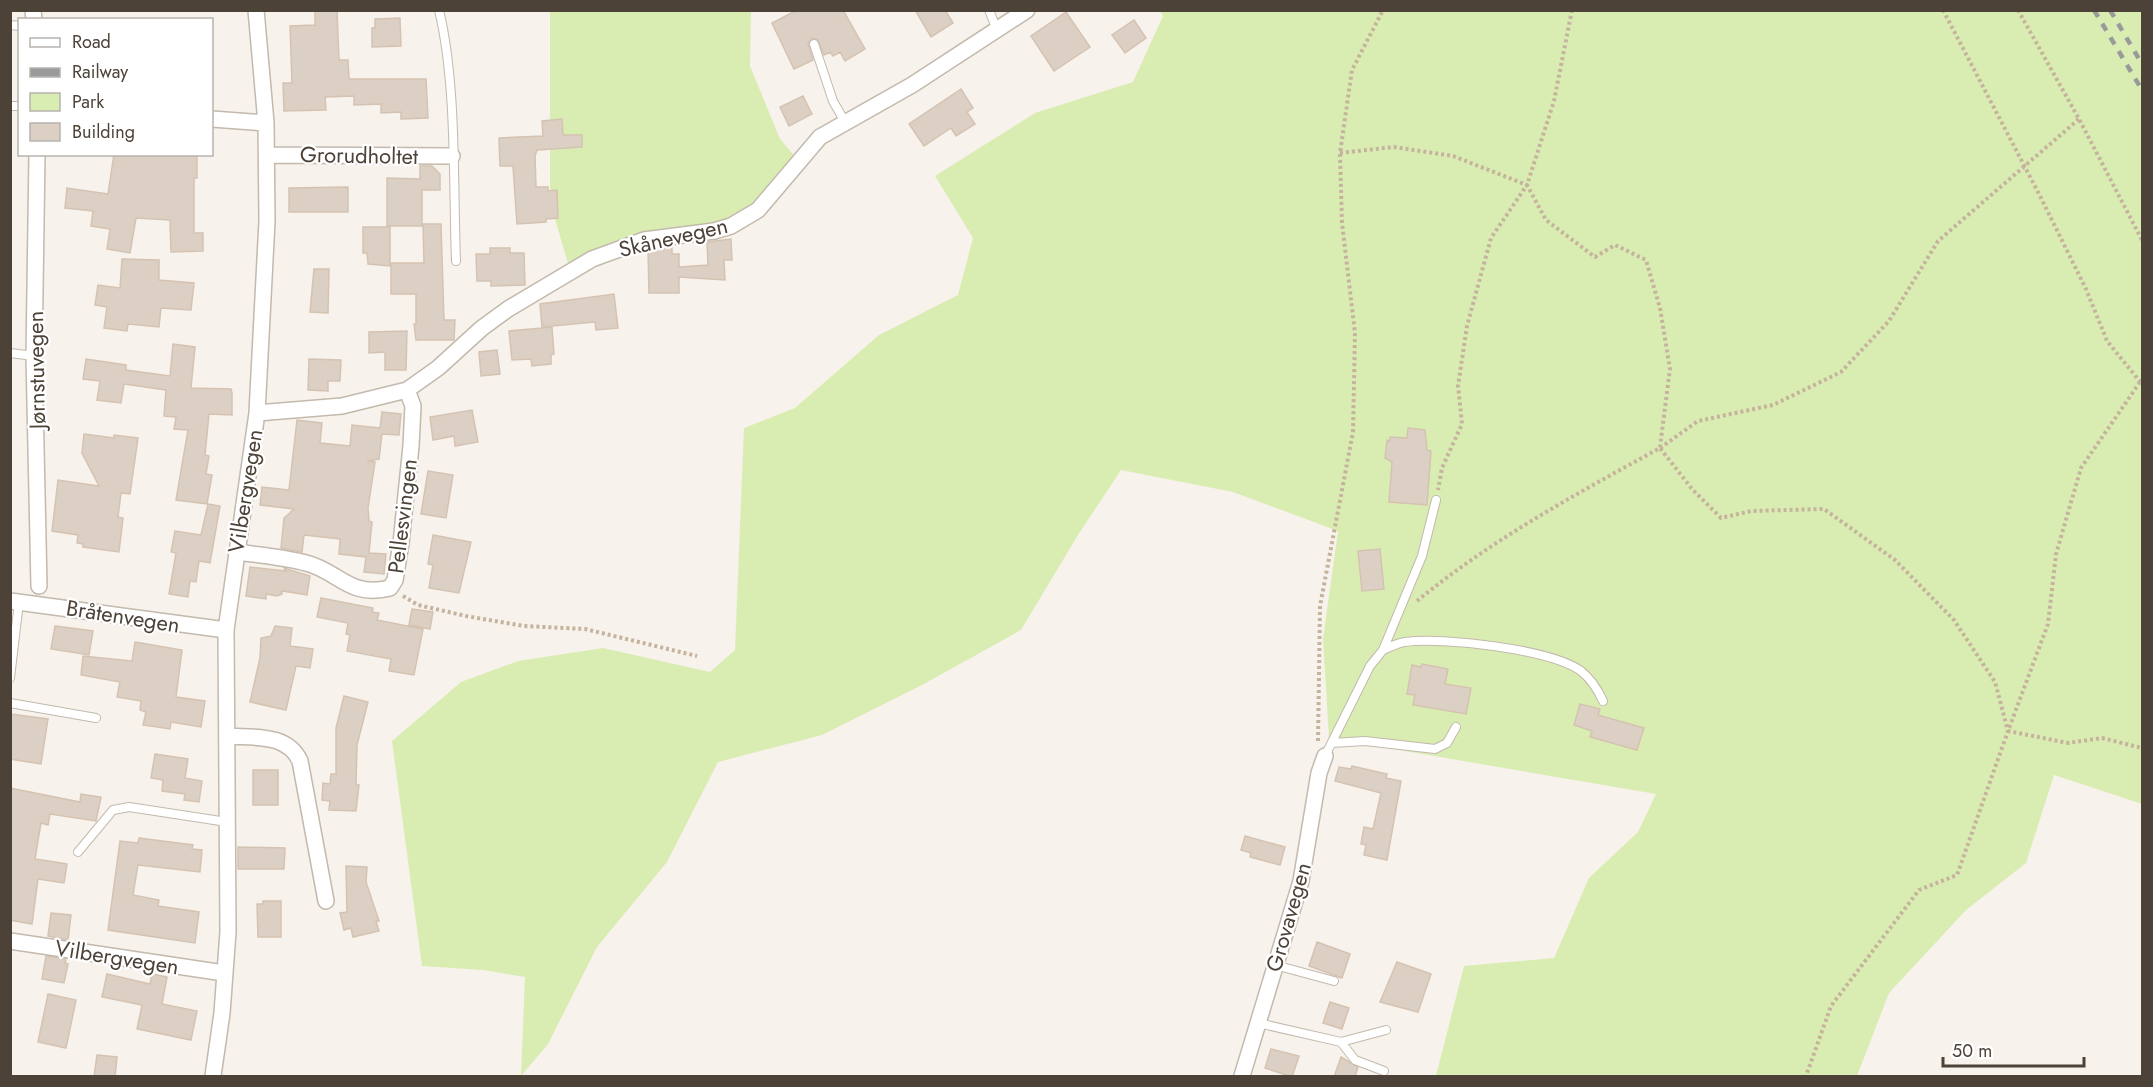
<svg xmlns="http://www.w3.org/2000/svg" width="2153" height="1087" viewBox="0 0 2153 1087" font-family="Jost,sans-serif">
	<rect width="100%" height="100%" fill="#f7f2eb"/>
	<path fill="#d9edb2" d="M550,11H751L750,66L780,139L798,160L734,226L668,236L570,270L550,202Z
		M1160,11H2142V804L2054,775L2026,863L1966,910L1889,993L1857,1076H1436L1464,966L1554,958L1589,878L1638,832L1656,794L1329,738L1323,639L1338,531L1233,492L1121,470L1078,535L1021,630L922,685L822,735L718,762L667,862L597,947L548,1044L521,1076L525,977L483,970L422,966L392,741L461,682L518,661L603,648L710,672L735,650L744,428L795,408L879,335L958,295L973,238L935,176L1035,113L1133,82L1163,16Z"/>
	<path fill="#dccfc3" stroke="#d5c3b2" stroke-width="1.5" d="M315,10H337L339,60H348L349,79H426L428,118L401,119V112L381,113V104L354,105V96L325,97L326,110L284,111L283,83H292L290,26L315,25Z
		M797,10H843L865,49L845,61L840,52L833,56L830,52L824,55L818,40L813,38L808,43L813,60L794,69L772,23Z
		M915,10H945L953,23L931,37Z
		M1066,12L1090,47L1054,71L1031,36Z
		M400,18L401,46L372,47V28H375V19Z
		M1134,20L1146,38L1125,53L1112,35Z
		M961,89L973,108L967,112L975,124L956,136L951,128L924,146L909,124Z
		M803,96L812,114L789,126L780,107Z
		M562,119L563,135H582V147L537,150L535,156L536,187H548V191L557,190L558,218L546,219V222L517,224L513,166H500L499,138L543,136L542,121Z
		M114,154H197V178H194V233H203V251L171,252L170,220L136,218L130,253L107,249L110,229L91,226L93,211L65,208L67,188L108,194Z
		M420,166H432L440,174V190H422V226H387V178L420,179Z
		M348,187V212H289V188Z
		M423,224H441L444,320H455L454,340H416L414,324H416V294H391V263H424Z
		M363,227H390V266L368,264L367,253H363Z
		M731,239L732,260H724L725,280L679,277V293H649L648,249L672,246V254H679V267L708,265L707,242Z
		M490,248H510V253H524L525,285L491,286V281H477L476,254H490Z
		M122,259L159,260V280L194,283L191,310L161,308L159,327L128,324L127,331L104,328L107,307L95,305L98,285L120,288Z
		M314,269H329L328,313L310,312Z
		M614,294L618,328L596,330L595,322L542,327L540,304Z
		M552,327L554,354L551,355V364L532,366L531,359L512,360L509,331Z
		M407,331L406,370H385V352L369,353V332Z
		M173,344L195,347L191,388L231,389L232,393V415L209,414L205,455L209,456L206,474L212,475L207,504L176,500L188,430L174,429L176,417L164,416L166,390L124,384L121,403L97,400L100,381L83,379L86,359L126,365V370L170,376Z
		M497,350L500,374L481,376L479,352Z
		M309,359L341,360L340,381H328V391L308,390Z
		M472,410L478,442L455,446L454,436L433,440L430,417Z
		M382,412L401,414L399,435L382,434L379,459L367,461L375,462L368,508L369,521L372,522L369,553L386,554L384,574L364,572L366,557L339,554L340,539L304,535L302,552L281,548L284,518L294,509L260,505L262,487L289,490L297,420L322,423L320,443L350,446L352,425L380,428Z
		M1408,428L1425,430L1427,450L1431,451L1427,505L1389,502L1392,462L1385,458L1387,440L1390,441V437L1407,438Z
		M84,434L114,438V435L138,438L130,494L121,493L118,517L123,518L119,552L83,547V544L77,543L78,535L52,531L58,480L99,486L82,453Z
		M428,471L453,475L446,518L421,514Z
		M208,504L220,506L210,563L199,561L196,582L190,581L188,597L169,594L176,553L171,552L175,531L201,535Z
		M433,535L471,542L459,593L429,588L433,565L428,564Z
		M1380,549L1384,589L1362,591L1358,551Z
		M250,567L286,571L284,568L310,576L307,595L282,591V594L277,596L266,594V599L246,596Z
		M321,598L373,608L372,612L379,613L377,620L423,629L414,675L389,671L391,659L347,651L350,635L346,634L348,623L317,617Z
		M412,609L433,612L430,629L409,625Z
		M55,626L93,631L89,655L51,649Z
		M275,626L292,628L290,646L313,649L310,668L296,666L286,710L250,702L260,658L261,638L271,636Z
		M135,642L182,650L176,697L205,701L201,727L171,722L170,729L143,725L146,712L140,710L141,701L117,697L120,682L81,675L83,656L132,661Z
		M1422,664L1448,669L1445,684L1471,688L1466,714L1413,705L1415,695L1407,694L1412,665L1421,667Z
		M344,696L368,702L357,745L356,785H359L356,811L329,810L330,801L322,800L323,783L330,784L331,774H336V728Z
		M1580,704L1600,709L1598,715L1644,728L1637,750L1590,737L1592,731L1574,725Z
		M10,714L48,719L41,764L10,759Z
		M155,754L188,759L185,778L202,781L199,802L184,800L185,794L162,791L163,780L151,778Z
		M1352,766L1387,774L1386,778L1401,781L1387,860L1364,855L1366,845L1361,844L1364,827L1373,829L1381,793L1335,781L1339,767L1351,769Z
		M253,770H278V805H253Z
		M10,788L80,802L81,794L101,797L96,821L50,814L48,825L41,823L35,859L67,864L64,883L38,879L32,924L10,920Z
		M1245,836L1285,847L1280,865L1250,857L1251,853L1241,850Z
		M139,838L193,845L192,849L202,850L200,872L138,865L133,895L159,900L158,906L199,912L195,943L108,930L120,841L138,843Z
		M238,847L285,848L284,869H238Z
		M346,866L367,867L366,882L379,921H376L379,931L353,937L351,928L344,930L340,913L347,912Z
		M263,901H281V937H258L257,904H263Z
		M51,913L71,915L68,940L48,936Z
		M1317,942L1350,954L1342,978L1309,966Z
		M46,956L66,959L65,963L68,964L64,983L42,979Z
		M1397,962L1431,974L1418,1012L1380,1002Z
		M107,974L150,984L152,974L167,977L162,1004L197,1011L191,1040L137,1029L142,1005L102,997Z
		M48,994L76,1000L66,1048L38,1042Z
		M1330,1002L1349,1008L1342,1029L1323,1023Z
		M1271,1049L1299,1056L1292,1077L1265,1068Z
		M97,1055L117,1057L115,1077H94Z
		M1341,1057L1358,1067L1355,1077H1334Z"/>
	<g fill="none" stroke-linecap="round" stroke-linejoin="round">
		<defs>
			<path id="service" d="M439,10C457,85 453,183 456,261
				M989,10L997,30
				M10,25L20,26
				M814,44L833,101L845,122
				M10,106H20
				M10,353L34,356
				M1383,650C1390,647 1397,643 1405,642C1443,637 1550,649 1581,671C1591,679 1598,690 1603,701
				M10,678L19,602
				M10,703L96,718
				M1332,743L1365,741L1435,749L1447,743L1456,727
				M1325,756L1370,666L1383,650L1422,556L1436,500
				M78,852L113,810L129,807L227,822
				M1275,965L1334,981
				M1258,1023L1341,1042L1386,1030
				M1341,1042L1355,1060L1384,1071"/>
			<path id="minor" d="M33,10L34,20
				M212,119L266,123
				M37,154L34,356L39,586
				M267,155L452,156
				M257,413L342,406L407,390L438,368L482,328L508,309L592,259L644,240L714,231L731,226L758,210L820,137L912,85L1027,10
				M236,552C259,555 284,557 306,563C339,571 348,598 390,588L395,580L401,543L411,446L413,406L407,390
				M10,601L226,630
				M227,736C254,738 287,733 300,761L326,901
				M10,941L224,973
				M213,1076L222,1013L228,932L226,630L257,413L267,221L266,123L256,10
				M1242,1076L1301,881L1319,773L1325,756"/>
		</defs>
		<use href="#service" stroke="#c3b9ad" stroke-width="10"/>
		<use href="#minor" stroke="#c3b9ad" stroke-width="18"/>
		<path stroke="#c6b39d" stroke-width="4" stroke-dasharray="3 3" stroke-linecap="butt" d="M1572,10L1554,101L1527,185L1546,220L1595,257L1615,245L1646,260L1660,308L1670,369L1660,447
			M1943,10L2039,194L2086,289L2107,341L2142,384
			M2018,10L2079,119L2142,240
			M1340,153L1394,147L1453,156L1527,185L1491,238L1467,326L1458,386L1462,424L1442,468L1438,490
			M2140,382L2081,468L2056,554L2048,624L2008,731L2068,743L2102,738L2142,748
			M1660,448L1698,421L1773,405L1841,372L1889,321L1938,241L2079,119
			M403,596L418,605L466,616L524,626L585,629L697,656
			M1417,601C1491,540 1576,494 1660,448L1692,489L1721,518L1751,511L1824,509L1895,560L1954,620L1995,682L2008,731L1957,875L1919,890L1831,1006L1806,1076
			M1318,741L1320,606L1353,432L1355,333L1342,223L1340,153L1352,70L1383,10"/>
		<use href="#service" stroke="#fff" stroke-width="8"/>
		<use href="#minor" stroke="#fff" stroke-width="15"/>
		<path stroke="#9a9a9a" stroke-width="4.5" stroke-dasharray="8 8" stroke-linecap="butt" d="M2094,10L2142,90
			M2110,10L2142,64"/>
	</g>
	<g text-anchor="middle" dominant-baseline="central" stroke-width="4.5" stroke-linejoin="round" paint-order="stroke">
		<g font-size="22" fill="#4c4238" stroke="#fff">
			<text transform="translate(359 155) rotate(1)">Grorudholtet</text>
			<text transform="translate(673 237) rotate(-13)">Skånevegen</text>
			<text transform="translate(36 370) rotate(-91)">Jørnstuvegen</text>
			<text transform="translate(245 491) rotate(-81)">Vilbergvegen</text>
			<text transform="translate(402 516) rotate(-83)">Pellesvingen</text>
			<text transform="translate(123 616) rotate(9)">Bråtenvegen</text>
			<text transform="translate(1288 917) rotate(-74)">Grovavegen</text>
			<text transform="translate(117 957) rotate(9)">Vilbergvegen</text>
		</g>
	</g>
	<rect width="2153" height="1087" fill="none" stroke="#4c4238" stroke-width="24"/>
	<rect x="18" y="18" width="195" height="138" fill="#ffffff" stroke="#b7b3af" stroke-width="1.5"/>
	<rect x="30" y="38" width="30" height="9" fill="#ffffff" stroke="#b7b3af" stroke-width="1.5"/>
	<text x="72" y="48" font-size="18" fill="#4c4238">Road</text>
	<rect x="30" y="68" width="30" height="9" fill="#9a9a9a" stroke="#b7b3af" stroke-width="1.5"/>
	<text x="72" y="78" font-size="18" fill="#4c4238">Railway</text>
	<rect x="30" y="93" width="30" height="18" fill="#d9edb2" stroke="#b7b3af" stroke-width="1.5"/>
	<text x="72" y="108" font-size="18" fill="#4c4238">Park</text>
	<rect x="30" y="123" width="30" height="18" fill="#dccfc3" stroke="#b7b3af" stroke-width="1.5"/>
	<text x="72" y="138" font-size="18" fill="#4c4238">Building</text>
	<path d="M1943 1057v9h141v-9" fill="none" stroke="#4c4238" stroke-width="3"/>
	<text x="1952" y="1057" font-size="18" fill="#4c4238" stroke="#ffffff" stroke-width="4.5" paint-order="stroke">50 m</text>
</svg>
